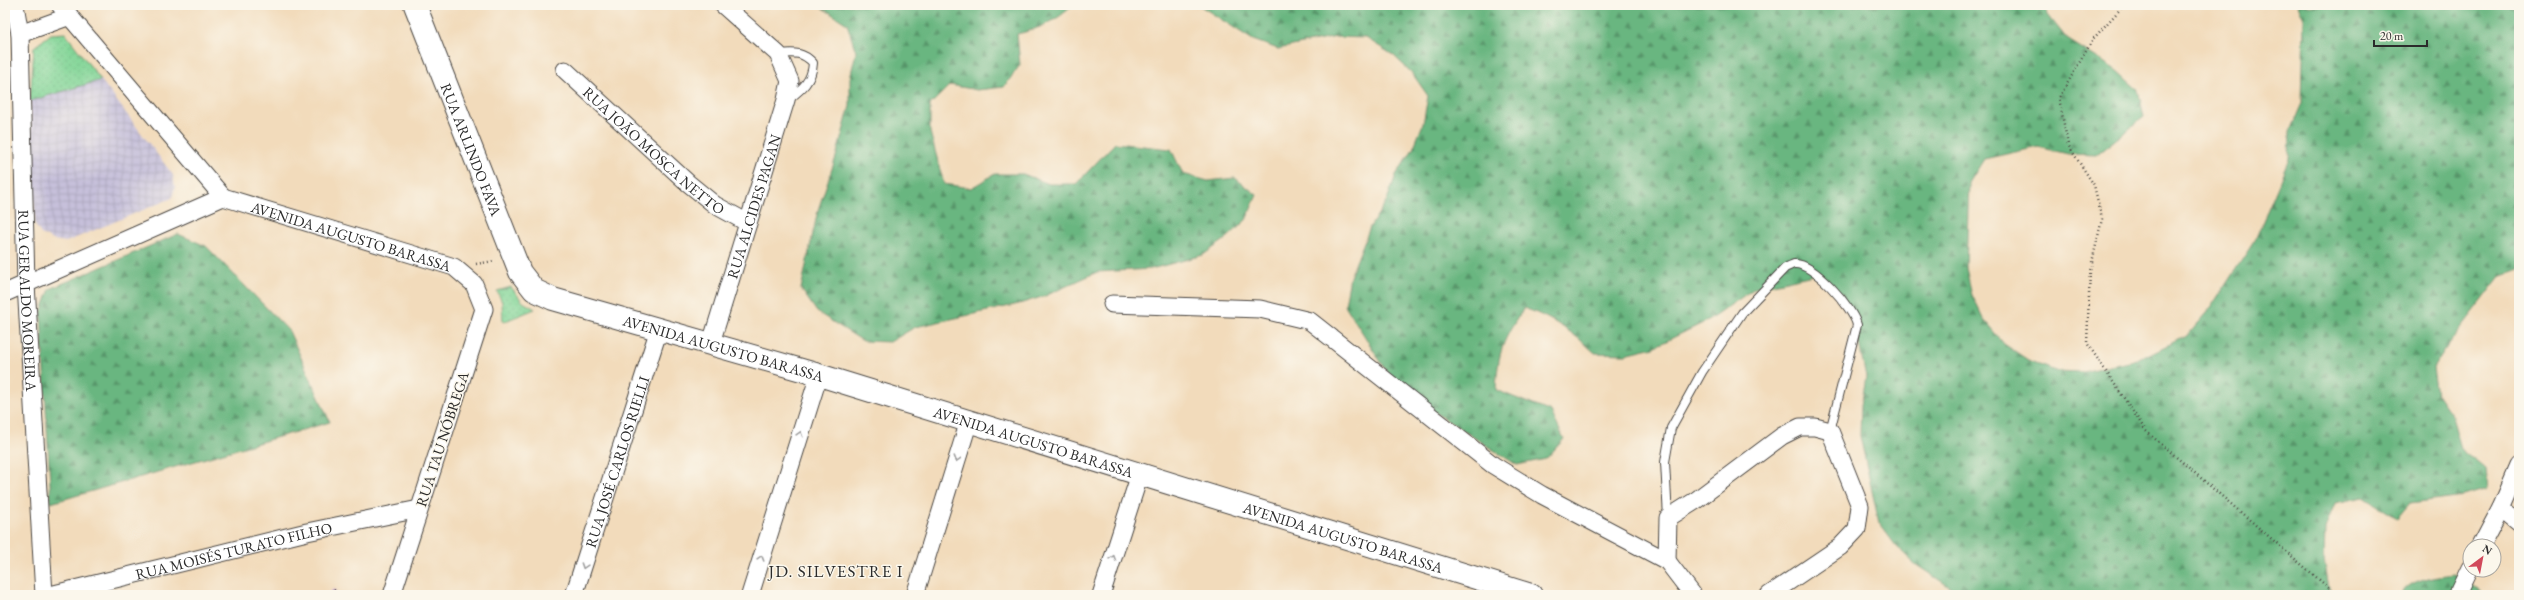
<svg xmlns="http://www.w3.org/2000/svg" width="2524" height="600" viewBox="0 0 2524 600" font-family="'EB Garamond',serif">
	<defs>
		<pattern id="industrial-grid" width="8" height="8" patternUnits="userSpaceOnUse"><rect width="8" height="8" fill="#c6c0da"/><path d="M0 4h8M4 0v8" fill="none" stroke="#aaa5bb"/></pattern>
		<pattern id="grass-dots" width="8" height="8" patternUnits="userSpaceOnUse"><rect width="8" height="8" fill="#82d597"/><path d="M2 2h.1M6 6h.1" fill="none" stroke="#70b782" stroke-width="1.8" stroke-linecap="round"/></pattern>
		<pattern id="forest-firs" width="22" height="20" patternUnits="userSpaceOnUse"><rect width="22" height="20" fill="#69b680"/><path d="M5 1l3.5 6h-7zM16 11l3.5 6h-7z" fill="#579469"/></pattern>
		<pattern id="building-cross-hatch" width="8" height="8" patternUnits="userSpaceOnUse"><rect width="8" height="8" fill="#d3addb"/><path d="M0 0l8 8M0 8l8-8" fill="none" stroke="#ab8db2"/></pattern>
	</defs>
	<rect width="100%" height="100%" fill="#fbf7ec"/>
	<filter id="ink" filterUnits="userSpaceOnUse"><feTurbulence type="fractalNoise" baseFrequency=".025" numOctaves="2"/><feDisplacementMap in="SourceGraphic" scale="8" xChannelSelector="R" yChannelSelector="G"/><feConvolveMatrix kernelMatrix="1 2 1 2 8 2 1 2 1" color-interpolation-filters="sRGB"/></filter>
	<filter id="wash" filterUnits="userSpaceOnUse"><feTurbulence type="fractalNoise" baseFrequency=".012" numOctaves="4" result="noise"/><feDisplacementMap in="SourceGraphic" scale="16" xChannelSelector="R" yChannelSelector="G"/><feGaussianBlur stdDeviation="0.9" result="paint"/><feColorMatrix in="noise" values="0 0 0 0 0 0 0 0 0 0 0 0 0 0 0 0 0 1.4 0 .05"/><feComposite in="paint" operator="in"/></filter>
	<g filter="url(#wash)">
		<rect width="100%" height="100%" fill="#f2dbbb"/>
		<path fill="url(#industrial-grid)" d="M101,80L173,175L175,187L172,198L66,242L53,240L41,234L35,225L30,101Z"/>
		<path fill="url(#grass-dots)" stroke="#568061" d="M65,33L101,80L30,101L34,47L51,34Z
			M511,287L523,302L535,309L503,322L502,302L497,291Z"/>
		<path fill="url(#forest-firs)" stroke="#4a7056" d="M818,5H1073C1057,21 1039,29 1017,34L1020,65L1004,87L977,90L950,85L930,105V132L944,184L971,188L995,174H1023L1049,184H1076L1115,143L1171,149L1183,174L1208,181L1235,178L1257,195L1246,220L1226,239L1203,255L1151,269L1097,272L1045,296L1019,304L915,327L890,342L863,341L817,312L801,289L818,210L836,157L850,106V78L856,52L847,24Z
			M1199,5H2045L2048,15L2067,39L2116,70L2138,90L2144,117L2096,155L2068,154L2038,147L1984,159L1969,183L1966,268L1972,295L1984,320L2004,344L2028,360L2055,371L2083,372L2137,360L2188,335L2207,313L2255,240L2289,159L2290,131L2302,103L2304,19L2298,5H2519V269L2502,275L2448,345L2433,368L2437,395L2452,417L2461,448L2485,468L2487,489L2464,496L2410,503L2397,518L2364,497L2335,503L2325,528L2324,559L2330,595H1962L1915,564L1896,546L1879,523L1860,436L1861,405L1866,377L1854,319L1840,292L1813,275L1755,288L1709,320L1654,347L1625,354L1595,353C1573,332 1552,318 1524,308C1503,340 1498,350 1496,390L1551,412L1564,439L1546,459L1517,465L1437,414L1391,378L1345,305L1350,277L1370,227L1387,200L1396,175L1413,149L1423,124L1428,96L1412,73L1393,55L1366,38L1336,37L1278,49L1253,40Z
			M178,234L206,246L289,331L330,422L51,503L41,313L50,289Z
			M2455,574L2479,589L2483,595H2401C2409,578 2439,576 2455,574Z"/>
		<g id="blocks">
			<path fill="url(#building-cross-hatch)" d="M334,589L338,595H326Z"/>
		</g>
	</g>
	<g filter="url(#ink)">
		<use href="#blocks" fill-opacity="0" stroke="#494541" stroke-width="1"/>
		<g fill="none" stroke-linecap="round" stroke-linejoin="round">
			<defs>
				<path id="lane" d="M778,54C793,53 802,51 813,63C812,81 802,89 789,99
					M1668,518L1665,462L1671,428L1702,372L1742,313L1785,268C1787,267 1791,265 1794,264C1813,262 1853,308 1857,325L1830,431"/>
				<g id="street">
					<path id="s1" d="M15,5L20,34L26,284L44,595"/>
					<path d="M60,5L223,197"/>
					<path d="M20,34L70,16"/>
					<path id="s2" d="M565,70L688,183L715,205L748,223"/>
					<path id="s3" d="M223,197L454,267L474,284L484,309L392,595"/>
					<path d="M5,293L223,197"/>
					<path d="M1112,304L1260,309L1310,321L1493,465L1542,495L1667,561L1693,595"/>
					<path id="s4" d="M711,343L786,100L790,81L778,54L723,5"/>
					<path d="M2501,508L2519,523"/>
					<path d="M2481,546L2501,508L2519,466"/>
					<path d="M1667,561L1668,518L1695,501L1782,436L1800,427H1815L1830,431L1860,506L1857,529L1840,547L1769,595"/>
					<path d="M2459,591L2470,568"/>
					<path id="s5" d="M50,595L307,532L419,509"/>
					<path id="s6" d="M574,595L659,329"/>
					<path d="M750,595L819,375"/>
					<path d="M915,595L969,421"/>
					<path d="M1101,595L1140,474"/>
				</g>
				<g id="secondary">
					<path id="s7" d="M415,5L520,272L534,290L553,299L819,375L1531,595"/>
				</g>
			</defs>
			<use href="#lane" stroke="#494541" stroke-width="10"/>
			<use href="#street" stroke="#494541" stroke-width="19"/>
			<use href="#secondary" stroke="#494541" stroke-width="24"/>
			<path stroke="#494541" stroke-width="2.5" stroke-dasharray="1 3" stroke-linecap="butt" d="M2124,5L2093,39L2059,98L2068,145L2094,185L2102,219L2090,271L2087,343L2146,431L2337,595
				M476,264L494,261"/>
			<use href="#lane" stroke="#fff" stroke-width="8"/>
			<use href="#street" stroke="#fff" stroke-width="17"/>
			<use href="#secondary" stroke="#fff" stroke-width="22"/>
		</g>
		<defs><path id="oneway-chevron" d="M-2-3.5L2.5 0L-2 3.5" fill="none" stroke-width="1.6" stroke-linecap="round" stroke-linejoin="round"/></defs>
		<g stroke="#a0a0a0">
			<use href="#oneway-chevron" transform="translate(800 434) rotate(-73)"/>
			<use href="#oneway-chevron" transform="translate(957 459) rotate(107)"/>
			<use href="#oneway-chevron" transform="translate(761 558) rotate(-73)"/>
			<use href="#oneway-chevron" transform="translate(1113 558) rotate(-72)"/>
			<use href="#oneway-chevron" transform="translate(584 566) rotate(108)"/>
		</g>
	</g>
	<g text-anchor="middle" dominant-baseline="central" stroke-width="3" stroke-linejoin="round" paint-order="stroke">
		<g font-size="15" fill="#2b2b2b" stroke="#fbf7ec">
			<text stroke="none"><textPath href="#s7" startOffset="155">RUA ARLINDO FAVA</textPath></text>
			<text stroke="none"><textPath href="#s2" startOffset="120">RUA JOÃO MOSCA NETTO</textPath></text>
			<text stroke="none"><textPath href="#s4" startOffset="143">RUA ALCIDES PAGAN</textPath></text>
			<text stroke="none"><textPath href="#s3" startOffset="134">AVENIDA AUGUSTO BARASSA</textPath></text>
			<text stroke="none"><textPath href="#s1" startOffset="296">RUA GERALDO MOREIRA</textPath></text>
			<text stroke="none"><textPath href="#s7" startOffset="508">AVENIDA AUGUSTO BARASSA</textPath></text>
			<text transform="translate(442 439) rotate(-72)">RUA TAU NÓBREGA</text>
			<text stroke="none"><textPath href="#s7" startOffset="832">AVENIDA AUGUSTO BARASSA</textPath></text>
			<text stroke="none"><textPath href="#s6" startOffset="140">RUA JOSÉ CARLOS RIELLI</textPath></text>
			<text stroke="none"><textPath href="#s7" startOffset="1156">AVENIDA AUGUSTO BARASSA</textPath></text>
			<text stroke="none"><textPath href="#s5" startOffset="189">RUA MOISÉS TURATO FILHO</textPath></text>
		</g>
		<g font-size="17" letter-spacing="1" fill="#2b2b2b" stroke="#fbf7ec">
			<text x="836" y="571">JD. SILVESTRE I</text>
		</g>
	</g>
	<rect width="2524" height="600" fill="none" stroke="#fbf7ec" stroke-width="20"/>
	<g transform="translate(2482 558) rotate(32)"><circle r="19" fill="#fbf7ec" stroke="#a8a59f"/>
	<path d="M0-3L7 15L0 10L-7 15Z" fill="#d1495b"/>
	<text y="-6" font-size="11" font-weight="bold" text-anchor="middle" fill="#2b2b2b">N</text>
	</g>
	<path d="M2374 40v6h53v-6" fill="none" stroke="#2b2b2b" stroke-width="2"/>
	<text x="2380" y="40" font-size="12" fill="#2b2b2b" stroke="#fbf7ec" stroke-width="3" paint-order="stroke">20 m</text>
</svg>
